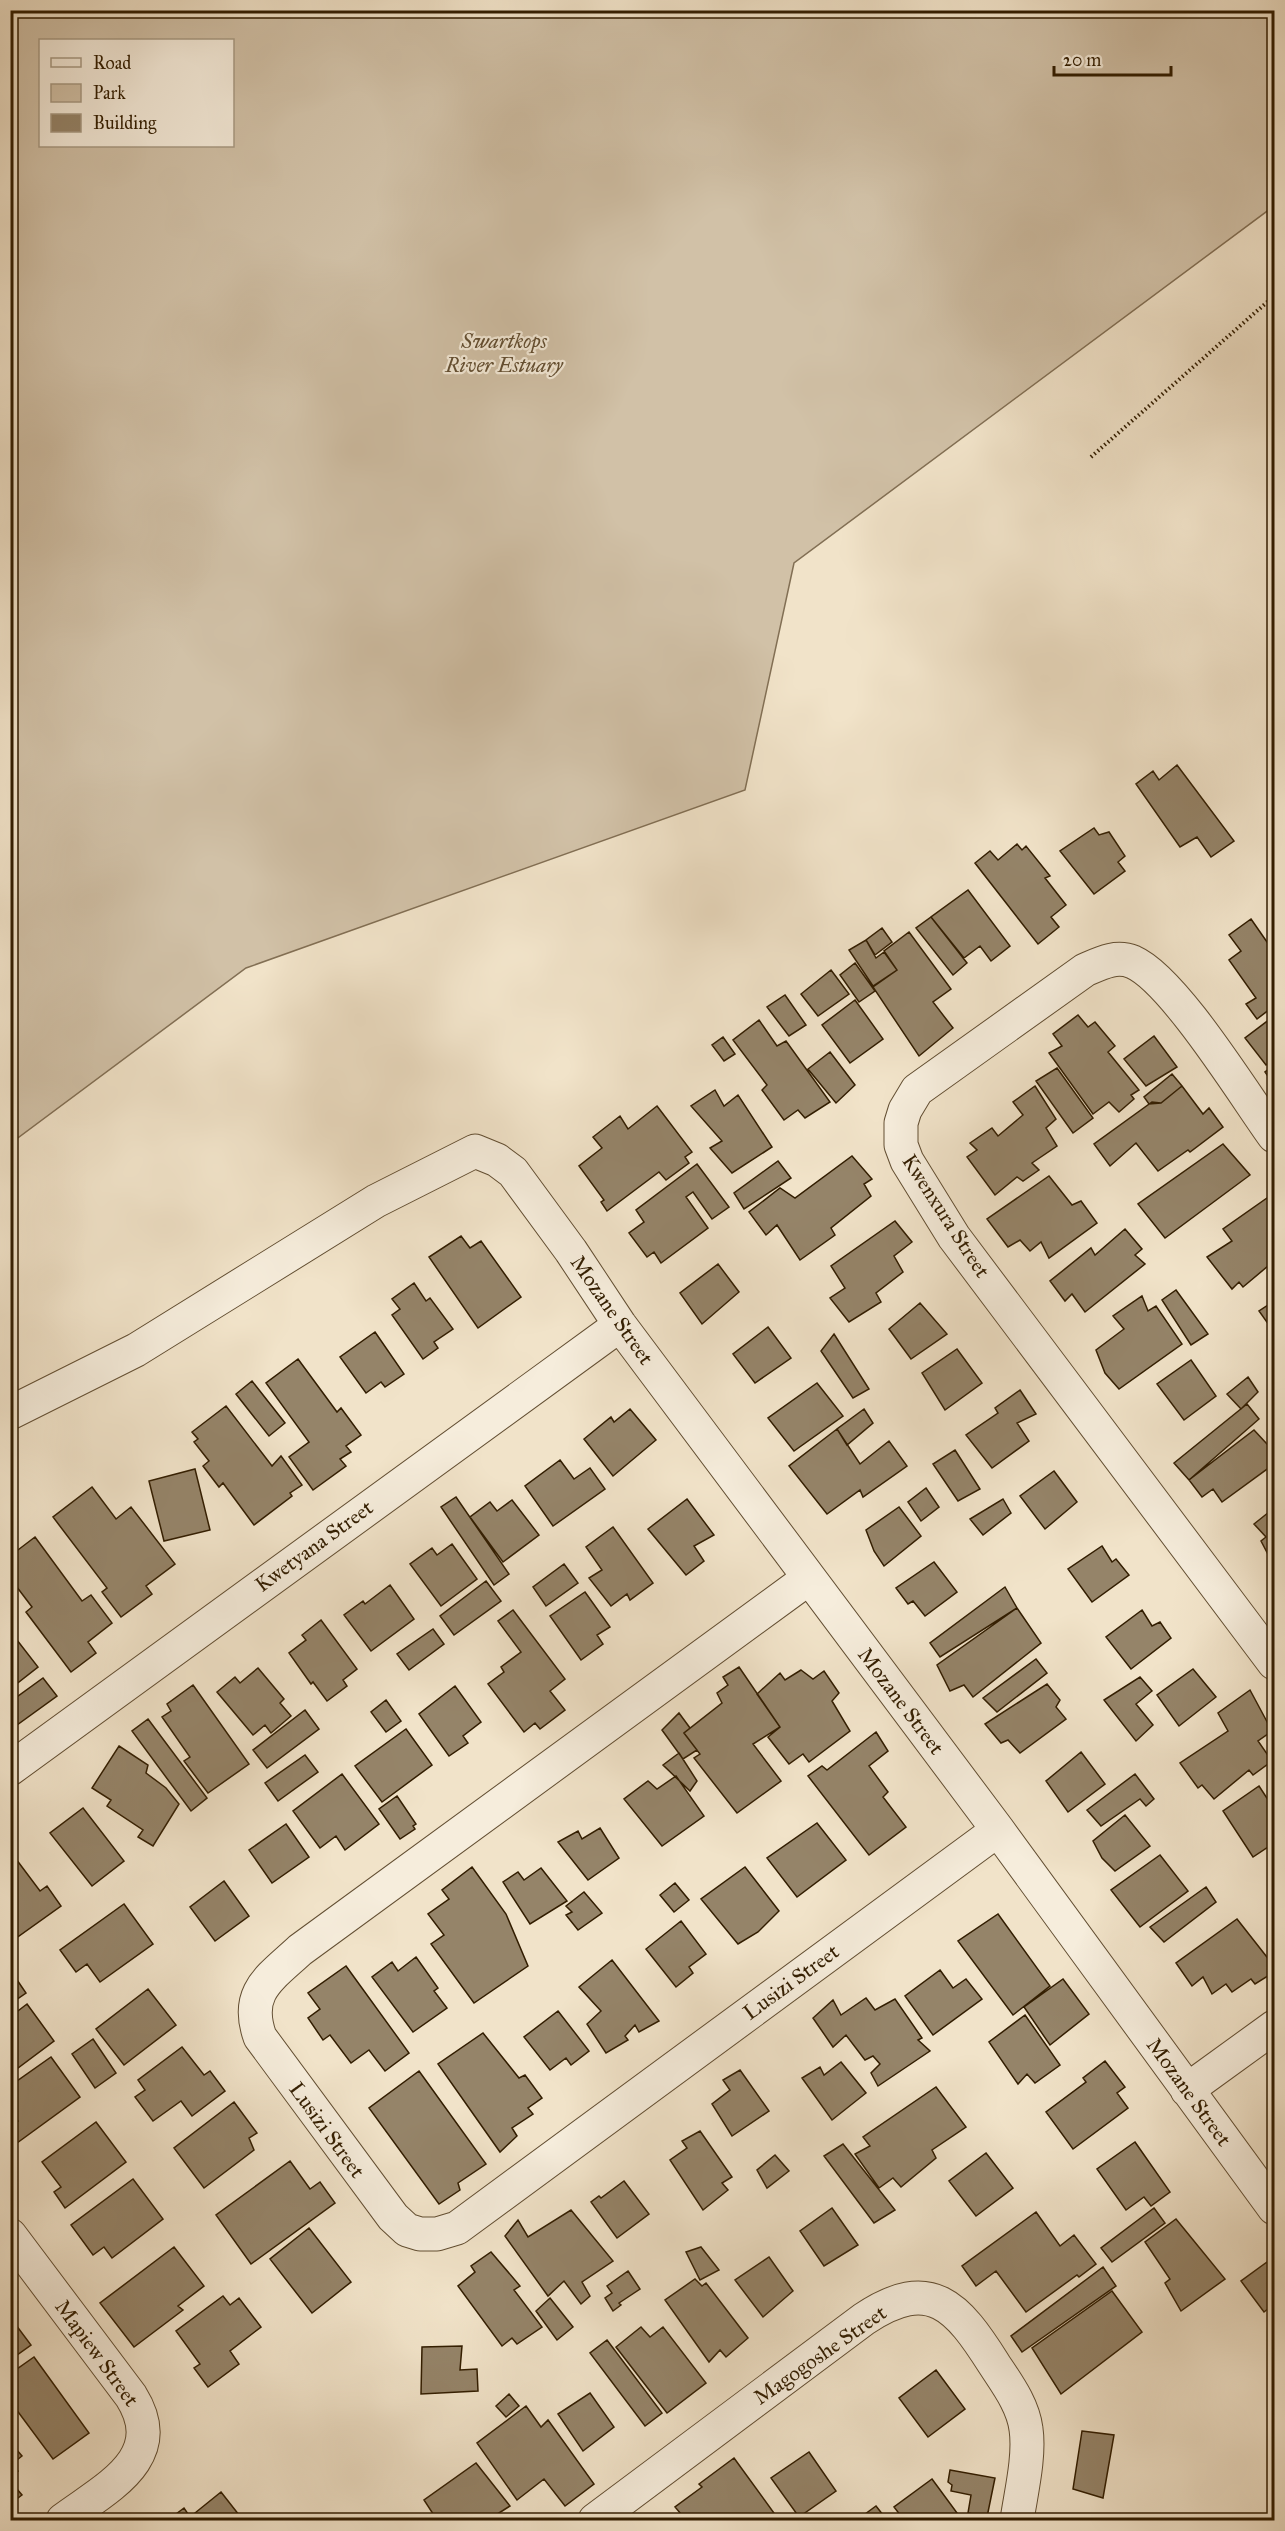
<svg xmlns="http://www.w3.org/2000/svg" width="1285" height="2531" viewBox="0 0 1285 2531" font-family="'IM FELL Great Primer',serif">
	<rect width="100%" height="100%" fill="#f1e3c9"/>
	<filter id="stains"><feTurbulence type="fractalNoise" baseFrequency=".00333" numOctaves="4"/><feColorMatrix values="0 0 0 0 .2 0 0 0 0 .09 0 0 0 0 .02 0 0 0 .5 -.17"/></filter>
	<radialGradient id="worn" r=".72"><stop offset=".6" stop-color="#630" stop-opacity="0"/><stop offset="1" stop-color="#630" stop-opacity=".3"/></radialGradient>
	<path fill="#d1c1a7" stroke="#826f54" stroke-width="1.5" fill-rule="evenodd" d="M11,10L1274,11V206L794,563L745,790L246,968L11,1143ZM40,40H232V146H40Z"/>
	<path fill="#958469" stroke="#321d00" stroke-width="1.5" d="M1177,765L1234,841L1211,857L1197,837L1180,847L1136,784L1153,771L1159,780Z
		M1094,828L1099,835L1109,832L1125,856L1118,862L1125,871L1094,894L1060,851Z
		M1017,844L1022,850L1026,846L1050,876L1045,878L1066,905L1051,917L1059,927L1038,944L975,863L990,851L998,860Z
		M968,890L1010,946L991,961L980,946L964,958L931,917Z
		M931,917L967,963L953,975L916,928Z
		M1251,919L1274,952V1006L1257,1019L1246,1004L1256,998L1229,960L1241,951L1229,935Z
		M882,928L892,942L875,955L866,940Z
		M909,932L951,989L933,1002L953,1028L919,1056L873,987L897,970L884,951Z
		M866,940L876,958L884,952L897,970L873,986L849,950Z
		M855,963L875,991L859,1002L840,975Z
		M831,970L849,994L818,1016L801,994Z
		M785,995L806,1025L789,1036L767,1007Z
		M855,1000L883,1039L850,1063L822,1025Z
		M1078,1015L1088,1027L1095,1022L1115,1046L1108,1052L1139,1090L1131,1095L1134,1099L1119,1112L1109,1102L1093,1114L1049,1053L1062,1046L1053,1034Z
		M1274,1016V1059L1266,1065L1245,1038Z
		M759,1020L777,1046L786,1041L830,1102L805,1118L798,1110L784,1120L762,1090L767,1085L733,1040Z
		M1154,1036L1177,1067L1146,1086L1124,1059Z
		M723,1037L735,1054L724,1061L712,1045Z
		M830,1052L855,1085L836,1103L808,1069Z
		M1274,1065V1085L1265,1072Z
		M1057,1068L1093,1118L1073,1133L1036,1081Z
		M1172,1074L1182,1086L1161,1103L1149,1104L1144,1097Z
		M1035,1086L1056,1119L1046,1128L1057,1146L1032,1163L1039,1170L1023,1181L1017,1177L995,1195L967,1157L977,1150L970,1143L992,1128L998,1136L1023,1115L1013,1102Z
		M1182,1086L1203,1114L1209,1108L1223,1127L1190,1152L1188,1150L1158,1171L1136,1143L1110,1166L1094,1144L1152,1102L1161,1103Z
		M715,1090L724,1106L738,1095L772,1147L732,1173L710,1148L722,1141L691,1106Z
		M657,1106L692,1152L685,1157L689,1163L666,1180L659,1172L607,1211L601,1202L604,1200L579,1166L602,1148L593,1137L620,1116L628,1129Z
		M1223,1144L1250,1175L1165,1238L1138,1204Z
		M852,1156L872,1179L864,1184L871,1196L831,1228L835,1235L800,1260L777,1225L766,1235L749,1212L780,1188L795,1198Z
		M778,1161L791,1178L744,1209L734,1193Z
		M697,1164L729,1207L712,1219L693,1192L686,1197L708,1228L661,1263L654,1252L647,1257L629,1233L644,1222L636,1210Z
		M1049,1176L1072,1205L1081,1201L1097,1223L1049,1258L1041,1242L1030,1251L1020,1240L1008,1247L987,1219Z
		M1267,1198L1274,1208V1270L1273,1271L1268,1266L1243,1287L1239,1282L1232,1289L1207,1257L1232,1241L1223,1229Z
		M895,1221L912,1242L894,1256L903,1272L876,1293L881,1302L849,1322L830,1298L845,1288L831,1266Z
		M1125,1229L1142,1249L1135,1255L1145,1264L1085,1312L1072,1294L1065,1301L1050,1281L1091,1248L1095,1255Z
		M461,1236L470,1248L481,1241L521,1297L478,1328L429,1257Z
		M718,1264L739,1292L702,1324L680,1293Z
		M414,1283L426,1301L430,1298L453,1329L434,1342L438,1348L423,1359L392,1315L400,1309L392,1299Z
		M1176,1290L1208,1334L1191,1345L1162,1300Z
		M1142,1296L1148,1311L1156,1306L1182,1344L1119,1389L1105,1373L1096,1350L1124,1329L1113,1316Z
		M1274,1301V1332L1259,1311Z
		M920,1303L947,1334L911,1359L889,1329Z
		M768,1327L791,1358L755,1383L733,1354Z
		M375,1332L404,1374L385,1387L381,1382L366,1393L340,1357Z
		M834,1334L869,1389L853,1398L821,1351Z
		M957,1349L982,1383L945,1410L922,1373Z
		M298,1359L337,1412L341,1408L361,1435L346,1446L351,1452L340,1459L346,1466L313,1490L289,1457L309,1442L266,1383Z
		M1191,1360L1216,1396L1184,1420L1157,1384Z
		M1248,1377L1258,1392L1241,1409L1227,1394Z
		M252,1381L285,1423L269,1436L236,1394Z
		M817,1383L843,1416L794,1451L768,1418Z
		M1020,1390L1036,1414L1017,1423L1029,1441L992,1468L966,1435L998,1413L995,1408Z
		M1247,1404L1259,1419L1189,1480L1174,1463Z
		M226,1406L272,1466L281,1456L302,1485L290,1493L292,1496L254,1525L223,1483L219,1487L203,1466L209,1461L194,1442L198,1439L192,1432Z
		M630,1409L656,1440L613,1476L584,1439L611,1417L614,1422Z
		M864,1409L873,1423L847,1445L837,1429Z
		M837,1429L860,1464L889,1441L907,1466L863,1497L860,1490L827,1514L789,1466Z
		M1254,1430L1267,1444L1274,1439V1464L1222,1502L1213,1489L1202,1497L1189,1480Z
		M955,1450L980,1489L958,1501L933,1464Z
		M560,1460L574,1479L590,1468L605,1489L553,1526L525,1486Z
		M195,1469L210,1530L164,1541L149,1481Z
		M1054,1471L1077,1502L1045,1529L1020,1496Z
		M92,1487L116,1519L131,1507L175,1564L146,1586L152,1594L121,1617L102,1592L107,1588L53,1517Z
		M926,1488L939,1507L921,1521L908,1502Z
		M456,1497L509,1574L494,1585L441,1507Z
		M687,1499L714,1535L694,1546L704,1561L686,1575L648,1529Z
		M1003,1499L1011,1513L983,1535L970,1519Z
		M512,1500L539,1535L503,1562L470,1517L490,1502L497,1511Z
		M899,1507L921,1536L884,1566L874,1551L866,1530Z
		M1274,1508V1557L1271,1560L1261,1541L1266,1537L1254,1524Z
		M613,1527L653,1583L630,1600L627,1594L611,1606L589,1578L602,1570L586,1547Z
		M35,1537L82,1601L91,1595L112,1623L88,1642L96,1653L71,1672L26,1612L32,1607L10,1578V1556Z
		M452,1544L477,1579L441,1606L410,1564L432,1548L437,1555Z
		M1102,1546L1112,1562L1116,1559L1129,1575L1092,1602L1068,1569Z
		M934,1562L957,1592L925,1616L913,1601L908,1604L896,1588Z
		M564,1564L578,1583L546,1606L533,1587Z
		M486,1581L501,1601L454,1635L440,1616Z
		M390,1585L414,1619L371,1651L344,1615L363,1601L365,1604Z
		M1005,1587L1017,1608L940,1657L930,1643Z
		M585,1592L610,1627L597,1635L603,1644L581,1660L550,1616Z
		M1017,1608L1041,1643L973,1697L964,1685L950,1691L937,1665Z
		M513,1610L565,1679L550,1691L565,1710L540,1729L535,1723L524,1732L488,1684L504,1672L501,1667L521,1652L498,1621Z
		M1142,1610L1152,1626L1160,1622L1171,1638L1131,1669L1106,1637Z
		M321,1620L357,1669L343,1680L347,1686L327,1701L313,1682L311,1684L289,1653L306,1640L302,1635Z
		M433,1629L444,1644L409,1670L397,1654Z
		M10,1631L38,1667L10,1689Z
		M1036,1659L1047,1673L997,1712L983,1698Z
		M739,1667L780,1727L753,1744L781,1781L737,1813L694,1758L700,1754L684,1733L722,1703L717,1693L728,1685L723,1677Z
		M258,1668L284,1699L280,1703L291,1716L271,1733L265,1725L253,1735L217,1692L235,1677L240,1683Z
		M1193,1669L1216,1697L1179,1726L1157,1695Z
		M801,1670L813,1679L824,1671L839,1693L832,1701L850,1731L809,1762L803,1754L789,1764L768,1737L780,1727L757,1694L780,1673L785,1680Z
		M1140,1677L1152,1691L1136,1704L1153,1725L1136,1741L1104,1700Z
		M43,1678L57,1696L17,1725L10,1716V1702Z
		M1047,1684L1060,1700L1056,1707L1066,1719L1020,1753L1008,1740L1001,1743L985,1724Z
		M193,1685L249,1764L208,1793L184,1761L190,1757L162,1717L171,1711L167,1704Z
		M455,1686L481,1722L463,1736L468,1743L449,1756L419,1714Z
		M1250,1690L1272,1731L1258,1741L1272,1761L1253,1775L1249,1770L1214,1799L1202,1785L1198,1788L1180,1763L1228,1731L1218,1713Z
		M386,1700L401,1721L386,1732L371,1712Z
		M305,1710L319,1729L267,1768L253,1750Z
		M679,1713L690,1728L684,1733L697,1750L683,1759L662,1730Z
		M148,1719L207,1798L191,1811L132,1731Z
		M406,1729L432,1765L382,1802L355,1766Z
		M876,1732L888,1751L869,1766L888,1792L883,1797L906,1827L869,1855L808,1776L822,1766L827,1770Z
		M119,1746L148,1765L146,1773L166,1788L179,1804L153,1846L138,1837L143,1830L107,1806L111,1800L92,1788Z
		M1081,1752L1105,1784L1068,1812L1046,1781Z
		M679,1753L697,1781L690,1791L663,1765Z
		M305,1755L318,1772L278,1801L265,1783Z
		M342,1774L379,1824L345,1850L336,1836L320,1848L293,1811Z
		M1135,1774L1154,1799L1146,1806L1140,1799L1101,1826L1087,1810Z
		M676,1776L704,1816L662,1846L624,1799L648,1781L657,1789Z
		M1259,1786L1274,1809V1834L1271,1837L1274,1843L1253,1857L1223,1811Z
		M397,1796L416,1824L413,1826L415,1829L400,1839L379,1809Z
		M83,1808L124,1861L92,1886L50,1833Z
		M1125,1815L1150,1846L1115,1871L1102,1858L1093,1841Z
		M817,1823L846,1860L797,1897L767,1858Z
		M286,1824L309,1857L272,1883L249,1850Z
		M600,1828L619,1858L588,1880L558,1842L578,1831L582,1839Z
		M10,1851L40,1891L47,1886L61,1906L12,1941L10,1939Z
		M1160,1855L1188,1891L1140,1927L1111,1890Z
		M472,1867L506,1914L528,1966L474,2003L431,1944L444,1935L428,1914L449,1899L442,1890Z
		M745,1867L779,1911L758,1932L738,1944L701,1899Z
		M541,1868L567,1901L530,1924L503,1882L518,1872L524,1880Z
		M224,1881L249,1916L215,1941L190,1907Z
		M675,1883L689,1900L674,1912L660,1895Z
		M1206,1887L1216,1902L1164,1942L1150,1927Z
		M584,1892L602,1913L578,1930L566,1915L572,1912L566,1906Z
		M124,1904L153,1944L100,1982L87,1964L76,1972L60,1950Z
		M998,1914L1050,1986L1013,2015L958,1941Z
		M1237,1919L1274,1966V1972L1255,1984L1251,1979L1232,1992L1226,1984L1212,1994L1203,1977L1192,1986L1176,1963Z
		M681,1921L706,1954L689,1967L693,1973L676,1987L646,1949Z
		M416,1957L438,1988L434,1991L447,2008L413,2032L372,1977L392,1962L398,1971Z
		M612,1960L659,2021L639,2032L635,2025L625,2036L628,2040L606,2053L587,2024L601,2011L579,1987Z
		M346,1966L409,2053L385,2071L369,2050L351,2063L330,2035L323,2040L308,2018L320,2009L308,1993Z
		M940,1970L953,1988L966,1979L982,1999L933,2035L905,1996Z
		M13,1974L26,1993L10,2004V1976Z
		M1063,1979L1089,2014L1050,2045L1024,2007Z
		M148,1989L176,2025L124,2065L96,2029Z
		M866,1998L875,2010L895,1999L922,2038L918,2040L930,2051L878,2086L871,2073L880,2064L873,2056L865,2060L846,2035L833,2047L813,2018L833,2000L841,2015Z
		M27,2004L54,2041L10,2074V2017Z
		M558,2011L589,2051L571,2065L566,2058L550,2070L524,2037Z
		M1025,2015L1060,2065L1035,2083L1027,2074L1018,2084L989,2042Z
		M483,2033L519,2078L525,2075L542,2098L528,2108L533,2114L512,2128L517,2136L500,2152L438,2064Z
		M93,2039L116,2073L95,2088L72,2054Z
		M182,2047L204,2075L210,2071L225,2091L192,2116L181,2101L153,2121L135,2097L145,2090L138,2080Z
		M51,2057L80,2097L17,2143L10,2133V2126L18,2121L10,2111V2086Z
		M1105,2061L1125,2087L1117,2093L1128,2108L1073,2149L1046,2112L1086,2082L1083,2078Z
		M841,2062L866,2093L832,2120L802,2078L820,2067L824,2075Z
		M740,2070L769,2111L732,2136L712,2104L730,2090L723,2080Z
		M419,2071L486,2164L458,2183L460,2190L439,2204L369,2108Z
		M936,2087L966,2127L932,2150L936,2158L901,2187L893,2178L879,2188L855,2154L870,2146L863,2137Z
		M234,2102L257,2133L249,2138L254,2150L204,2188L174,2148Z
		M96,2122L126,2162L65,2208L54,2192L61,2187L42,2162Z
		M700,2131L732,2177L722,2183L728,2190L703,2210L670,2160L687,2148L682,2141Z
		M1135,2142L1170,2192L1151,2206L1144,2197L1126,2210L1097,2169Z
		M843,2144L895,2210L874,2223L824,2156Z
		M986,2153L1013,2188L976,2216L949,2181Z
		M775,2155L789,2171L767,2188L757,2170Z
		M290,2161L310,2189L320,2182L335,2203L251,2264L216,2215Z
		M133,2179L163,2219L112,2258L104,2247L93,2255L71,2225Z
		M624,2181L649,2214L617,2238L591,2202L599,2196L601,2198Z
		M832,2208L858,2245L824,2266L800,2231Z
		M1154,2208L1165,2223L1112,2262L1101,2248Z
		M571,2210L613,2261L582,2282L590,2296L581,2304L564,2281L548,2296L505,2236L518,2220L528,2237Z
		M1036,2212L1060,2246L1074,2235L1096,2264L1079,2277L1077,2275L1026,2312L996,2271L976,2286L962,2266Z
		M1176,2219L1225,2279L1181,2311L1165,2283L1170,2279L1145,2242Z
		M309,2228L351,2282L312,2313L270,2259Z
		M174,2247L204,2286L178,2306L183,2310L134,2347L100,2303Z
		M701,2247L719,2270L700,2280L686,2252Z
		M491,2252L520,2286L514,2290L542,2327L517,2344L512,2338L502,2346L458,2286L475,2272L471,2266Z
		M769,2257L793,2291L763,2317L735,2280Z
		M1267,2262L1274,2272V2304L1264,2312L1241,2281Z
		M1103,2267L1116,2286L1022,2352L1011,2336Z
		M628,2271L640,2289L619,2303L621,2305L613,2311L605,2298L612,2293L607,2286Z
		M695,2279L702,2286L706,2283L748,2338L726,2357L720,2350L709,2362L665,2300Z
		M1112,2291L1142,2332L1061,2394L1032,2348Z
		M223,2296L230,2305L239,2298L261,2327L230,2351L239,2364L208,2387L194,2368L200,2364L176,2331Z
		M550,2298L573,2327L557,2340L536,2311Z
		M10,2317L31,2345L10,2360Z
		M641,2327L650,2337L663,2327L706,2383L667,2413L616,2347Z
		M607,2340L662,2413L645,2426L590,2353Z
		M462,2346L460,2370L477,2369L478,2391L421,2394L422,2347Z
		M34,2357L89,2433L53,2459L10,2401V2374Z
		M936,2370L965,2409L928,2437L899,2398Z
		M590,2393L614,2427L583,2451L558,2414Z
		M509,2394L519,2406L506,2417L496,2406Z
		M526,2406L541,2427L548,2420L594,2484L565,2506L544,2479L517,2500L477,2443Z
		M1082,2431L1114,2435L1103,2498L1073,2489Z
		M10,2442L22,2456L12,2464L18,2471L10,2476Z
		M809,2452L836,2491L799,2517L771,2478Z
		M734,2458L779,2520H686L675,2507L702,2487L699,2484Z
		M476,2463L510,2506L488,2520H437L424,2500Z
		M950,2470L995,2478L987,2517L968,2513L971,2495L951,2491L952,2485L948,2482Z
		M932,2479L960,2517L955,2520H904L894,2507Z
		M10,2481L22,2495L10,2504Z
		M221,2492L243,2520H168L184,2508L190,2517Z
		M876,2506L887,2520H857Z"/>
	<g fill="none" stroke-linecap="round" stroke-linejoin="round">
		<defs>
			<path id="minor" d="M1274,1136C1245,1096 1174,980 1133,962C1116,955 1101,963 1085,970L917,1090L905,1110L901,1123V1145L907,1161L954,1237L1274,1663
				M10,1413L136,1350L376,1201L475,1151L497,1160L513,1172L571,1251L620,1325L998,1830L1274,2208
				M809,1578L300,1950C270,1978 244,1992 260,2037L393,2217L407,2230L420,2234H437L457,2228L998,1830
				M10,1769L620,1325
				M1187,2090L1274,2027
				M10,2235L131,2396C170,2458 106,2488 63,2520
				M595,2520L864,2319C931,2274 958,2307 994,2364C1007,2384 1023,2405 1026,2429C1030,2456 1021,2493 1017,2520"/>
		</defs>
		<use href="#minor" stroke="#624e32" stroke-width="35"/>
		<path stroke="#321d00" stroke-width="4" stroke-dasharray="1.5 3" stroke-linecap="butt" d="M1091,457L1274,296"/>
		<use href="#minor" stroke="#f6eddc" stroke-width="33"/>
	</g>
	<g text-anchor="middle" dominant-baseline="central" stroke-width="4.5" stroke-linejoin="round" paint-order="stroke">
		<g font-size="21" font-style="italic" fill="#624e32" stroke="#f6eddc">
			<text x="504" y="341">Swartkops<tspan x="504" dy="24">River Estuary</tspan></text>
		</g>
		<g font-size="21" fill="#321d00" stroke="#f6eddc">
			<text transform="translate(946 1216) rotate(57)">Kwenxura Street</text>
			<text transform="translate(612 1310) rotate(55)">Mozane Street</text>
			<text transform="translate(314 1546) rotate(-36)">Kwetyana Street</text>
			<text transform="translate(901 1701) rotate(53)">Mozane Street</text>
			<text transform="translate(791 1982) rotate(-36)">Lusizi Street</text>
			<text transform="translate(1189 2092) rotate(54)">Mozane Street</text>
			<text transform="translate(327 2130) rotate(54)">Lusizi Street</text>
			<text transform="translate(97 2353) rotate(54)">Mapiew Street</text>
			<text transform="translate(820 2355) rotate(-35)">Magogoshe Street</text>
		</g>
	</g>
	<rect width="1285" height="2531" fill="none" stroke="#f1e3c9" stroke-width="36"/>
	<rect x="12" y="12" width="1261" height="2507" fill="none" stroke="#321d00" stroke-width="3"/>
	<rect x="18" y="18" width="1249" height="2495" fill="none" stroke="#321d00" stroke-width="1.5"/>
	<rect x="39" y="39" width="195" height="108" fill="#f6eddc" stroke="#a89a84" stroke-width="1.5"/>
	<rect x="51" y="58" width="30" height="9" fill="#f6eddc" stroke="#a89a84" stroke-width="1.5"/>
	<text x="93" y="69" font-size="18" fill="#321d00">Road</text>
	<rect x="51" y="84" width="30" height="18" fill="#d1c1a7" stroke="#a89a84" stroke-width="1.5"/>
	<text x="93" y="99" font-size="18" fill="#321d00">Park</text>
	<rect x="51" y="114" width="30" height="18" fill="#958469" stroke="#a89a84" stroke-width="1.5"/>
	<text x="93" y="129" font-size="18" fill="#321d00">Building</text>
	<path d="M1054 66v9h117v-9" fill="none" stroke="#321d00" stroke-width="3"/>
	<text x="1063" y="66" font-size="18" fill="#321d00" stroke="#f6eddc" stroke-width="4.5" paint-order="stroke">20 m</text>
	<rect width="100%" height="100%" filter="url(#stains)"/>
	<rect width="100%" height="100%" fill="url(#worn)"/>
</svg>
